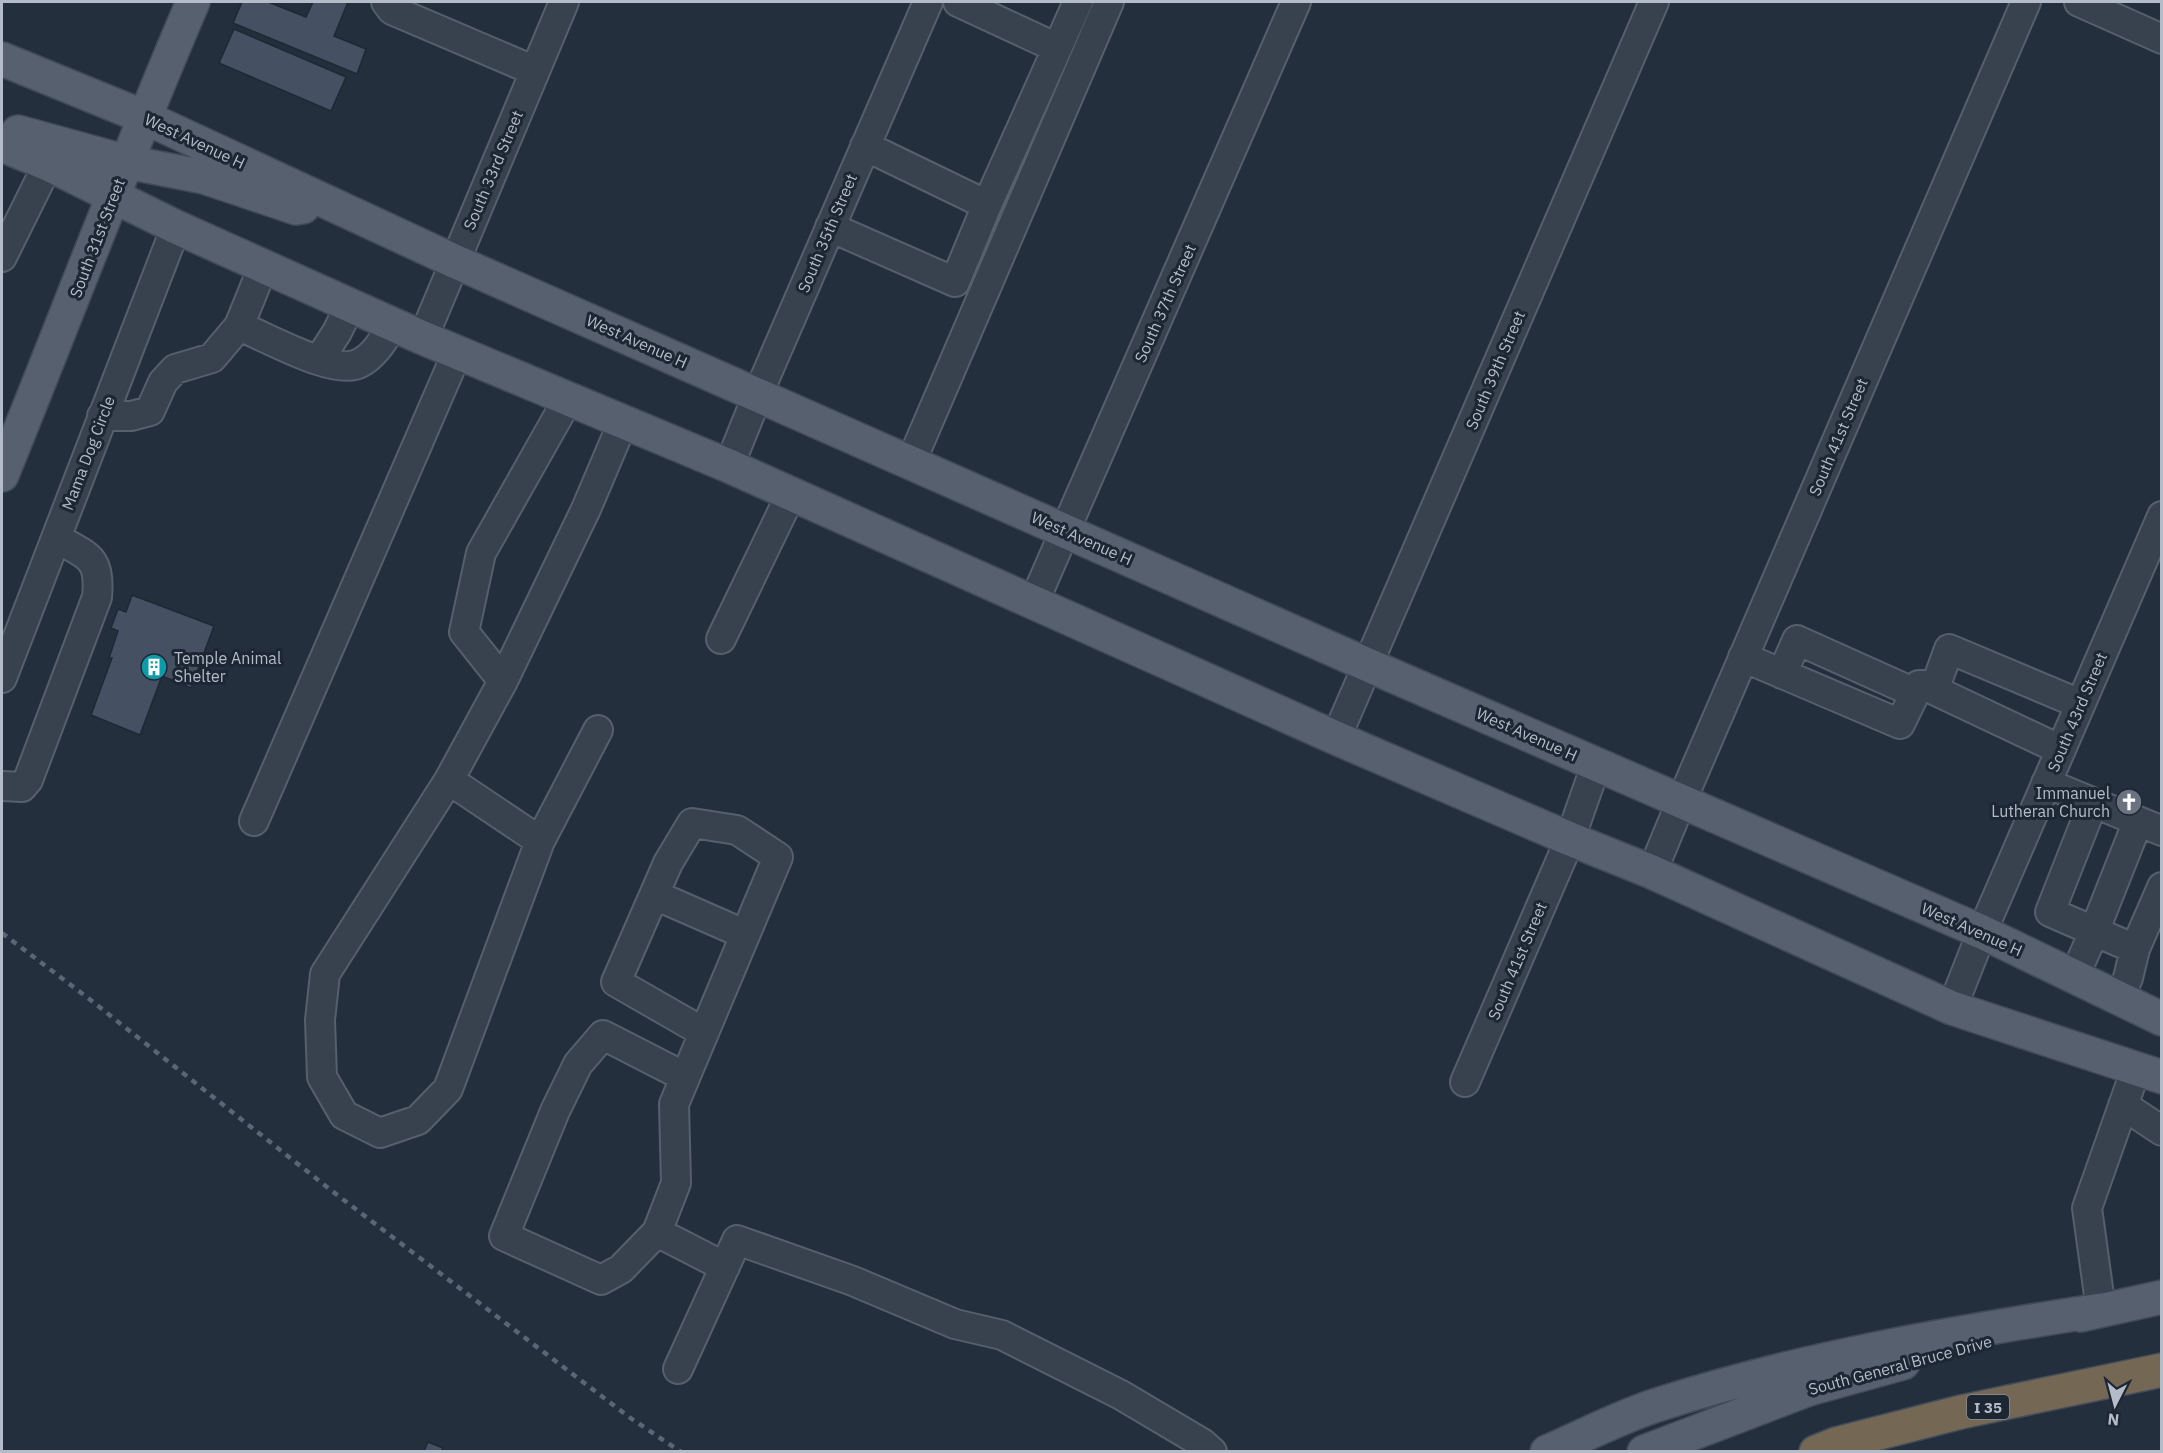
<svg xmlns="http://www.w3.org/2000/svg" width="2163" height="1453" viewBox="0 0 2163 1453" font-family="'IBM Plex Sans',sans-serif">
	<rect width="100%" height="100%" fill="#242f3e"/>
	<path fill="#455162" stroke="#1f2835" stroke-width="1.5" d="M242,2H268L306,17L313,2H348L334,36L366,49L357,74L233,23Z
		M234,29L346,77L331,111L219,63Z
		M132,595L214,626L191,688L162,676L140,735L91,715L112,658H109L118,631L111,628L118,609L126,612Z
		M428,1442L443,1448L441,1452L424,1451Z"/>
	<g fill="none" stroke-linecap="round" stroke-linejoin="round">
		<defs>
			<path id="minor" d="M386,2L392,10L535,71
				M958,2L1057,48
				M2079,2L2162,39
				M865,146L987,205
				M830,227L955,282L987,205L1078,2
				M2,257L48,164
				M263,267L239,326C265,336 335,377 360,363C375,355 384,339 393,325
				M423,338L564,2
				M319,360L337,332L350,306
				M102,416H131L150,411L163,382L175,369L212,358L239,326
				M911,462L1109,2
				M729,466L758,394L928,2
				M1033,604L1296,2
				M721,639L791,494
				M1743,657L1900,724L1919,685H1936
				M1782,674L1797,640L1915,693
				M2,678L176,227
				M503,681L586,509L623,422
				M1336,738L1654,2
				M2061,750L1934,690L1949,649L2080,704
				M449,780L325,974L320,1020L322,1077L344,1115L380,1133L418,1120L448,1089L540,841L598,730
				M2046,783L2162,831
				M2,786L22,787L28,780L97,597C101,556 87,556 56,538
				M2093,803L2050,912L2135,949L2128,978L2119,998
				M254,821L457,353
				M540,841L449,780L503,681L464,632L481,553L568,399
				M1652,872L1681,802L2026,2
				M655,895L744,934
				M2135,949L2162,887
				M2074,977L2094,932L2138,821
				M1952,1008L1982,932L2162,516
				M703,1032L616,982L668,863L692,823L737,830L778,857L674,1104L676,1183L657,1232L725,1267
				M1465,1082L1570,839L1596,765
				M2123,1105L2162,1131
				M657,1232L621,1269L601,1280L504,1236L555,1111L578,1064L603,1035L685,1077
				M2101,1310L2087,1208L2136,1069
				M678,1369L737,1240L853,1281L955,1324L1002,1335L1121,1395L1202,1443L1212,1452"/>
			<path id="major" d="M2,59L144,117L454,261L1368,665L1982,932L2162,1019
				M18,132L127,162L204,177L296,208L303,207
				M2,145L48,164L176,227L423,338L729,466L1336,738L1570,839L1652,872L1952,1008L2162,1077
				M2,475C66,317 126,158 193,2
				M2081,1315L2162,1297
				M1547,1452C1584,1436 1621,1416 1660,1404C1804,1358 1952,1333 2101,1310
				M1644,1452L1809,1389L1903,1363"/>
			<path id="highway" d="M1816,1452L1836,1444L1961,1412L2162,1370"/>
		</defs>
		<use href="#minor" stroke="#565f6c" stroke-width="32"/>
		<use href="#major" stroke="#414a57" stroke-width="36"/>
		<use href="#highway" stroke="#434c59" stroke-width="36"/>
		<use href="#minor" stroke="#38414e" stroke-width="28"/>
		<use href="#major" stroke="#56606e" stroke-width="33"/>
		<use href="#highway" stroke="#746855" stroke-width="33"/>
		<path stroke="#5a6575" stroke-width="4.5" stroke-dasharray="6 6" stroke-linecap="butt" d="M2,933L88,998L332,1191L629,1417L681,1452"/>
	</g>
	<defs>
		<symbol id="building-disc" viewBox="-11 -11 22 22"><circle r="9.5" fill="#0f9aa8" stroke="#1d2633"/><path d="M-4-6H4V6H1V3H-1V6H-4ZM-2.5-4.3h1.7v1.8h-1.7ZM.8-4.3h1.7v1.8H.8ZM-2.5-1h1.7V.8h-1.7ZM.8-1h1.7V.8H.8Z" fill="#fff"/></symbol>
		<symbol id="church-disc" viewBox="-11 -11 22 22"><circle r="9.5" fill="#6b7280" stroke="#1d2633"/><path d="M-1.2-6h2.4v3.5h3.3v2.4h-3.3V6h-2.4V-.1h-3.3v-2.4h3.3Z" fill="#fff"/></symbol>
	</defs>
	<g fill-rule="evenodd">
		<use href="#building-disc" x="139" y="652" width="30" height="30"/>
		<use href="#church-disc" x="2114" y="787" width="30" height="30"/>
	</g>
	<g text-anchor="middle" dominant-baseline="central" stroke-width="6" stroke-linejoin="round" paint-order="stroke">
		<rect fill="#1d2633" stroke="#878f9c" stroke-width="1.5" x="1967" y="1395" width="42" height="24" rx="4.5"/>
		<g font-size="15" font-weight="bold" fill="#b4bcc9">
			<text x="1988" y="1407">I 35</text>
		</g>
		<g font-size="16" fill="#b4bcc9" stroke="#1d2633">
			<text transform="translate(195 141) rotate(25)">West Avenue H</text>
			<text transform="translate(493 170) rotate(-67)">South 33rd Street</text>
			<text transform="translate(827 233) rotate(-67)">South 35th Street</text>
			<text transform="translate(97 238) rotate(-69)">South 31st Street</text>
			<text transform="translate(1165 303) rotate(-66)">South 37th Street</text>
			<text transform="translate(637 341) rotate(24)">West Avenue H</text>
			<text transform="translate(1495 370) rotate(-67)">South 39th Street</text>
			<text transform="translate(1838 437) rotate(-67)">South 41st Street</text>
			<text transform="translate(88 453) rotate(-69)">Mama Dog Circle</text>
			<text transform="translate(1082 538) rotate(24)">West Avenue H</text>
			<text transform="translate(2077 712) rotate(-67)">South 43rd Street</text>
			<text transform="translate(1527 734) rotate(24)">West Avenue H</text>
			<text transform="translate(1972 929) rotate(24)">West Avenue H</text>
			<text transform="translate(1517 961) rotate(-67)">South 41st Street</text>
			<text transform="translate(1900 1365) rotate(-15)">South General Bruce Drive</text>
		</g>
		<g font-size="16" fill="#b4bcc9" stroke="#1d2633" text-anchor="start">
			<text x="174" y="658">Temple Animal<tspan x="174" dy="18">Shelter</tspan></text>
			<text x="2110" y="793" text-anchor="end">Immanuel<tspan x="2110" dy="18">Lutheran Church</tspan></text>
		</g>
	</g>
	<rect width="2163" height="1453" fill="none" stroke="#b4bcc9" stroke-width="6"/>
	<g transform="translate(2115 1405) rotate(186)" stroke="#1d2633" stroke-width="4.5" paint-order="stroke">
	<path d="M0-4.5L10 22L0 15L-10 22Z" fill="#b4bcc9"/>
	<text y="-9" font-size="16" font-weight="bold" text-anchor="middle" fill="#b4bcc9">N</text>
	</g>
</svg>
